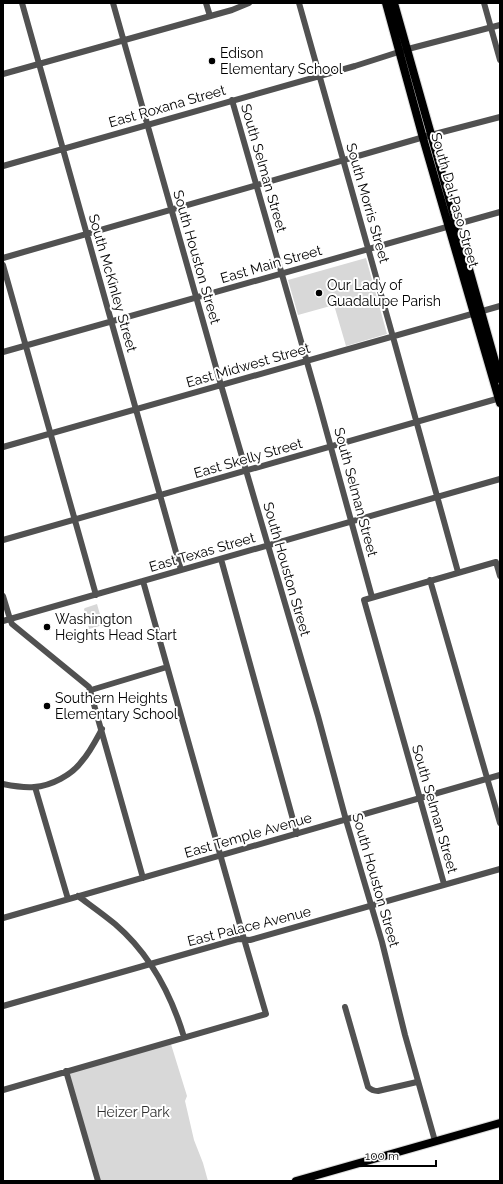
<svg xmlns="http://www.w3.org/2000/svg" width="503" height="1184" viewBox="0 0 503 1184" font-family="Raleway,sans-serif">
	<rect width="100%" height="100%" fill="#fff"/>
	<path fill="#d8d8d8" d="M366,258L387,334L346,346L334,305L298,315L288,280Z
		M97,604L103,625L89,629L84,609L85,608Z
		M170,1041L187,1096L185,1101L194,1140L203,1163L208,1181H98L66,1071Z"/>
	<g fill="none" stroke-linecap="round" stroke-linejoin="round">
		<defs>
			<path id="major" d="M386,3L423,138L500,403
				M394,3L500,379
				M296,1181L500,1123"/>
		</defs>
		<use href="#major" stroke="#dbdbdb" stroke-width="10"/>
		<path stroke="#515151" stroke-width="6" d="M22,3L181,570
			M113,3L221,385L318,716L346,820L382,942L405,1035L435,1141
			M206,3L210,16
			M299,3L393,337L458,572
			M484,3L500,60
			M3,74L232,10L249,3
			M232,100L319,404L372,597
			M3,166L355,66L408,49L500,25
			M3,258L431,135L500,117
			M3,265L96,595
			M3,352L500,212
			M3,447L500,306
			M3,540L500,398
			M221,559L297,834
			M430,580L500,823
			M3,596L10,619L12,624L89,687L143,878
			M3,621L500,479
			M91,690L167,667
			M3,784C13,786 23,788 34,787C51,786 72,775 82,761C90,752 96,740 102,729
			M35,787L68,899
			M444,884L364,600L496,562L500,576
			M78,896C90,905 103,914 115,924C150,954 171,994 184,1037
			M3,918L500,775
			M3,1006L238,939L250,940L500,869
			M345,1007L368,1087C371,1090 374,1091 378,1091L417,1082
			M66,1071L98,1181
			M3,1090L266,1014L244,939L143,581"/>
		<use href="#major" stroke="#000" stroke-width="8"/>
	</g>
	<g fill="#000" stroke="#fff" stroke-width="1.5">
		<circle cx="212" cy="61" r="4"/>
		<circle cx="319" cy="293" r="4"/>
		<circle cx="47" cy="627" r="4"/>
		<circle cx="47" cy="706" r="4"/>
	</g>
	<g text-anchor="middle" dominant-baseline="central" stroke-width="4" stroke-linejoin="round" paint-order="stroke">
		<g font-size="14" fill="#000" stroke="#fff" text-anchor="start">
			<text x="220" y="53">Edison<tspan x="220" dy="16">Elementary School</tspan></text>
			<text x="327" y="285">Our Lady of<tspan x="327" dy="16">Guadalupe Parish</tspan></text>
			<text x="55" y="619">Washington<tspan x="55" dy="16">Heights Head Start</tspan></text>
			<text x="55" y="698">Southern Heights<tspan x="55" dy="16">Elementary School</tspan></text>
		</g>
		<g font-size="14" fill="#000" stroke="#fff">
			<text transform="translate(167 106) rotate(-16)">East Roxana Street</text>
			<text transform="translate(264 168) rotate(74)">South Selman Street</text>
			<text transform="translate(455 200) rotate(74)">South Dal Paso Street</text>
			<text transform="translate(368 203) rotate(74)">South Morris Street</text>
			<text transform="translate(197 257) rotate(74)">South Houston Street</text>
			<text transform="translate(271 264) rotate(-16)">East Main Street</text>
			<text transform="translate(113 283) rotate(74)">South McKinley Street</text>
			<text transform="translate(248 365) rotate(-16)">East Midwest Street</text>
			<text transform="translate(248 458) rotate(-16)">East Skelly Street</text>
			<text transform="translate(356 492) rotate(75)">South Selman Street</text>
			<text transform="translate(202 552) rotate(-16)">East Texas Street</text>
			<text transform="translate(287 569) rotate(74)">South Houston Street</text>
			<text transform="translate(435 809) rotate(74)">South Selman Street</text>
			<text transform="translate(248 835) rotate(-16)">East Temple Avenue</text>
			<text transform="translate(376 880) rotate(74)">South Houston Street</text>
			<text transform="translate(249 926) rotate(-14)">East Palace Avenue</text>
		</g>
		<g font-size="14" fill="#2f2f2f" stroke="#fff">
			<text x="133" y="1112">Heizer Park</text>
		</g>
	</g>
	<rect width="503" height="1184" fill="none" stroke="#000000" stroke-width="8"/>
	<path d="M359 1160v6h77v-6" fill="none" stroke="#000000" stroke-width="2"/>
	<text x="365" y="1160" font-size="12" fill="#000000" stroke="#ffffff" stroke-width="3" paint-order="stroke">100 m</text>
</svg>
